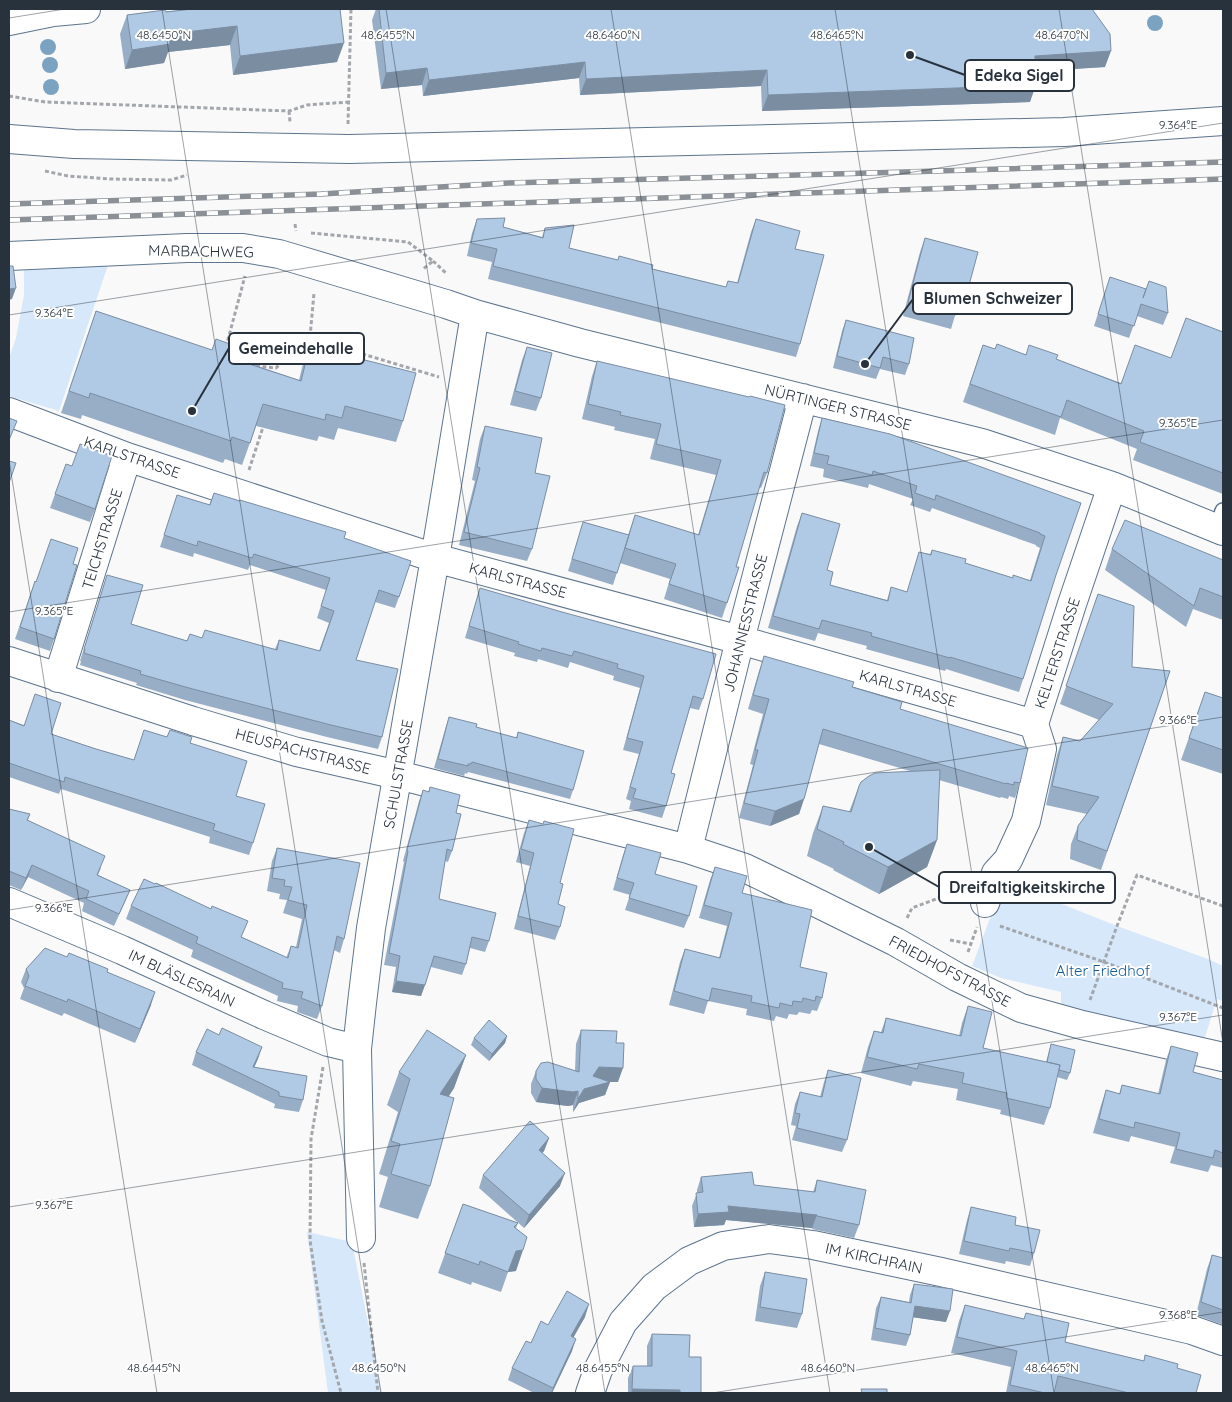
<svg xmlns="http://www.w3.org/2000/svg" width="1232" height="1402" viewBox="0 0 1232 1402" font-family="Quicksand,sans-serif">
	<rect width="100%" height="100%" fill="#f9f9f9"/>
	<path fill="#d7e8fa" d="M108,265L59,411L9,396V358L16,338L24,295V270Z
		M1004,881L1117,926L1208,959L1223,966V1001L1217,999L1204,1040L1157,1027L1061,1009V992L1001,978L972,966Z
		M307,1232L352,1242L382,1393H328Z"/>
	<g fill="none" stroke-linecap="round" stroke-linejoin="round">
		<defs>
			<path id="lane" d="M1217,529L1223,511"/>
			<path id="street" d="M9,21L53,12L86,9
				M9,256L187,248H243L279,254L446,304L475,314L580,343L982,443L1112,486L1223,531
				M9,412L127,457L435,558L740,640L1034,724
				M9,661L193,721L297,752L398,775L688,849L745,868L807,898L896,942L957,977L1021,1008L1082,1025L1223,1057
				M58,678L127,457
				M688,849L740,640L803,398
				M9,902L122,950L264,1015L328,1042L357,1049
				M985,903L996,873L1008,860L1026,821L1042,749L1034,724L1072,604L1112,486
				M361,1238L357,1049L362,1003L371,928L435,558L475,314
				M590,1393L598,1370L623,1322L654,1287L689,1261L723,1246L769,1239L813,1245L941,1272L1192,1330L1223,1341"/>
			<path id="secondary" d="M9,139L74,144L349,149L1064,132L1223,121"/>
		</defs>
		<use href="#lane" stroke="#5c748d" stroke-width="18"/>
		<use href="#street" stroke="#5c748d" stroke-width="30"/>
		<use href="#secondary" stroke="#5c748d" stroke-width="30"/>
		<path stroke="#a3a7ac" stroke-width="3" stroke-dasharray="4 2.5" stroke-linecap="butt" d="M9,96L45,102L289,111L307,105L348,102
			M289,111L290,122
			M348,124L351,9
			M45,171L68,176L111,179L171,180L187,175
			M295,224L296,231
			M311,233L408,242L433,261L423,269
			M433,261L447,274
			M310,337L314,293
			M226,347L245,276
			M356,352L439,377
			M256,366L276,368L298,346L310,337L315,339
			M249,470L264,424
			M907,918L912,908L944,896L960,898
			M1000,926L1104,962L1223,1008
			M950,940L971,944
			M968,952L977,927
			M1090,1000L1117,926L1137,875L1223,906
			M323,1067L311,1139L310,1240L322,1321L341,1393
			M364,1263L378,1393"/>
		<use href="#lane" stroke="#fff" stroke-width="15"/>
		<use href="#street" stroke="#fff" stroke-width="28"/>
		<use href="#secondary" stroke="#fff" stroke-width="28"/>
		<defs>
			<path id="rail" d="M9,204L321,194L508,183L905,172L1223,162
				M9,220L1223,179"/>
		</defs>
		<use href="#rail" stroke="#8a9096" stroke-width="5.5"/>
		<use href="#rail" stroke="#fff" stroke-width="4" stroke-dasharray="11" stroke-linecap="butt"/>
	</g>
	<g fill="#7ca2c1">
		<circle cx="1155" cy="23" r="8"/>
		<circle cx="48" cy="47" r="8"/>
		<circle cx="50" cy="65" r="8"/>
		<circle cx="51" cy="87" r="8"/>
	</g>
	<path fill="#97aec6" d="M193,9L337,62L233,75L230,45L168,52L164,63L125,69L120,34L127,15Z
		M376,9H1092L1105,67L1035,71L1030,102L762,111L761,86L580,95L579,78L423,96L422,85L381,89L372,20Z
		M477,219L503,227L542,237L545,228L569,248L726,287L728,281L737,283L751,232L756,219L795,249L800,344L796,357L488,279L492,262L467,256L472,233Z
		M925,238L968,289L963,303L959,302L951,329L903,316L920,252Z
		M1106,289L1168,313L1163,325L1137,316L1129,338L1094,326Z
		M96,311L299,380L305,356L313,334L357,358L403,421L396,442L338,428L334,440L319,436L317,441L256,426L242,465L225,459L223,463L82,415L81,419L61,413Z
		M846,320L909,364L905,375L880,369L876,379L833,368L842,331Z
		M1223,332V494L1133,460L1137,449L1060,418L1055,435L963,402L983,345L995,349L1056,359L1121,383Z
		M527,347L541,398L536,411L510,405L522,360Z
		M597,361L767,473L761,488L759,487L736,567L727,603L722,618L664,599L670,579L620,563L613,585L568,571L583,522L628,535L635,515L698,535L716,475L650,459L655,439L614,430L615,427L582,419L592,376Z
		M822,418L1081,503L1056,575L1019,692L946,669L945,671L866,649L867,646L818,633L815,641L768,628L797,526L802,513L827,570L830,585L887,600L891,587L907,592L919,552L930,554L932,550L965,563L1013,578L1030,580L1040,548L1036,546V545L932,508L930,512L910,505L913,499L869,484L868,488L823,477L824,469L810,466L818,431Z
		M485,426L535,473L532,549L527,561L459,545L475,481L472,480L480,439Z
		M66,464L95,509L90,522L50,508Z
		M214,493L344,538L399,597L395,608L375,602L356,660L382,737L378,749L327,737L185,700L136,685L137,683L80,665L81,661H80L107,575L131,624L187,641L202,638L275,649L279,640L319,651L329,623L317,618L326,590L250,565L248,570L194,553L193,557L160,547L177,495L209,505Z
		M1112,549L1223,560V620L1193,609L1186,627L1105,570Z
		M73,564L54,639L50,651L15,639L35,581L36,582Z
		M480,588L703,699L699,710L690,708L671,773L666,806L662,818L629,809L631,801L626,799L639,754L623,750L640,688L613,680L614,676L570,662L568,668L538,659L537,662L514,656L515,653L465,638Z
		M1098,594L1132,667L1170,671L1101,870L1070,859L1071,844L1078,826L1087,814L1046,805L1057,755L1063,737L1080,741L1099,720L1060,704Z
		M764,656L852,687L900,709L1020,783L1015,798L1009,796L1008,799L1001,797L1000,798L939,780L937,840L927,867L879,894L833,870L834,869L807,856L813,833L823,806L849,812L859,786L910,771L819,744L804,799L799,814L770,826L739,818L753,765L750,764L763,714L748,709L759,671Z
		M1205,692L1223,698V774L1181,760Z
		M449,717L476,727L516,738L518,732L573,790L570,799L468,772L467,774L465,773L464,776L434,768L446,726Z
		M9,720L96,749L134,760L144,730L167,737L170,730L190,743L236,796L253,843L249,855L209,843L210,837L61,789L59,794L9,777Z
		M430,787L456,813L452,851L448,862L445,861L439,899L489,941L485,952L470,948L466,964L462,975L431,967L421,996L392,992L396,967L384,965L404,862L403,861L419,801L423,790L428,792Z
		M9,809L30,814L28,820L101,868L98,875L130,890L125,902L114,926L82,911L84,903L28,877L21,890L9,885Z
		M529,820L560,883L558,904L560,927L555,940L514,929L530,866L516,862L524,833Z
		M627,844L655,874L689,916L684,928L625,910L630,895L613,890L623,855Z
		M277,848L344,939L340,953L334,950L322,1006L317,1019L297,1012L298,1006L277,1001L278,996L191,957L193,950L126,919L131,906L242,937L286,958L291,946L296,947L302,919L283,913L287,900L279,899L280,894L267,891L272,861Z
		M715,867L742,893L800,967L822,998L817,1011L812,1010L810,1014L799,1012L797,1015L789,1014L787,1019L776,1016L774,1021L746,1015L747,1009L708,1001L704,1014L669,1005L680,962L685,949L719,958L727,926L699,918L710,880Z
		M67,957L107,972L151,1005L135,1043L64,1013L62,1016L20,999L24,988L21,982L26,969Z
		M968,1006L983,1048L1046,1062L1051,1044L1070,1073L1067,1080L1057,1077L1050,1108L1044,1125L1000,1114L1001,1110L956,1100L958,1089L913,1081L911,1086L861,1073L868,1047L874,1031L881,1032L886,1018L959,1036L962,1023Z
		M581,1030L616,1043L618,1082H610L605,1095L579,1103L573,1112V1105L568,1106L536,1102L531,1093V1084L536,1071H575L576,1044Z
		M219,1035L262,1047L254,1067L303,1100L299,1112L274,1108L275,1104L192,1065L196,1052Z
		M507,1036L505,1043L489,1061L471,1045L474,1038Z
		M1171,1046L1193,1072L1223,1080V1168L1211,1165L1208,1172L1170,1163L1175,1147L1131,1136L1129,1142L1093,1133L1101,1105L1106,1090L1119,1094L1122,1085L1158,1094L1166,1060Z
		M466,1055L454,1088L449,1096L430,1186L418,1219L379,1207L388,1177L379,1174L398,1112L387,1105L399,1072Z
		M828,1070L847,1140L842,1152L792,1140L796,1126L791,1125L795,1104L800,1092L820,1097L824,1082Z
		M549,1138L544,1151L542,1153L560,1186L524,1228L479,1188L483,1175Z
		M701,1177L754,1185L813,1192L817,1180L859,1225L854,1238L812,1229V1228L726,1220L724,1225L694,1227L692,1206L697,1193V1190Z
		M463,1204L518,1223L516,1228V1271L508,1272L501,1292L472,1282L471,1285L438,1273Z
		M971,1207L1015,1225L1034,1253L1030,1266L1006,1261L1005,1264L959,1254L967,1220Z
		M1212,1255L1223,1258V1325L1196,1315L1207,1269Z
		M765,1272L802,1314L797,1328L755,1321L760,1286Z
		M914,1284L946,1322L913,1317L910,1335L906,1346L871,1340L876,1308L881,1297L909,1302L910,1295Z
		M965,1305L1024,1319L1026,1313L1065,1342L1144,1361L1145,1355L1177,1368L1196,1393H1006L1011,1367L951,1353L959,1321Z
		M585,1317L573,1337L572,1351L552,1393H534L508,1380L512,1368L531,1343L548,1325Z
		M652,1334L689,1357L701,1393H628V1378L633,1366H647V1346Z"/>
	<path fill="#7b8da1" d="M237,26L230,45L168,52L164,63L125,69L132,50L169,34Z
		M344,43L337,62L233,75L240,56Z
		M1111,51L1105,67L1029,72L1035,56Z
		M585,62L579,78L423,96L429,80Z
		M427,68L422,85L381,89L386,73Z
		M767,70L761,86L580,95L586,79Z
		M1036,85L1030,102L762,111L768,95Z
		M16,288L12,299L9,300V289Z
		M804,799L799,814L770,826L775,811Z
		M937,840L927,867L879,894L888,867Z
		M32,865L28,877L21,890L26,878Z
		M396,981L425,985L421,996L392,992Z
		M155,992L151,1005L135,1043L140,1029Z
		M507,1036L505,1043L489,1061L492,1054Z
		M262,1047L258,1059L249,1079L253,1067Z
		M466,1055L454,1088L428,1127L440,1094Z
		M599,1067L623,1068L618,1082H610L605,1095L579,1103L573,1112L578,1099Z
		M542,1088L578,1091L573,1105L568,1106L536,1102Z
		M549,1138L544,1151L534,1163L539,1150Z
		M565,1173L560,1186L524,1228L529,1215Z
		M728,1206L817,1215L812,1228L726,1220L724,1225L694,1227L698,1214Z
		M523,1250L516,1271L508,1272L516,1251Z
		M589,1304L585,1317L567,1349L571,1336Z
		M915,1306L950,1311L946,1322L911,1317Z
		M576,1339L572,1351L552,1393H551Z
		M632,1389L680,1390L679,1393H631Z"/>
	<path fill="#b0cae6" stroke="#7b8da1" d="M193,9H340L344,43L240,56L237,26L169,34L170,44L132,50L127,15L165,10L166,12Z
		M379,9H1092L1110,34L1111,51L1035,56L1036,85L768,95L767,70L586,79L585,62L429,80L427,68L386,73Z
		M505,218L503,227L543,238L545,228L574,225L569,248L618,260L619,256L653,265L652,269L726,287L728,281L738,283L756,219L800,231L795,249L824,255L800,344L493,266L497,249L471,243L477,219Z
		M925,238L978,252L968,289L963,288L956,315L908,302Z
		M9,266H13L16,288L9,289Z
		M1110,277L1146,289L1143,298L1149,281L1166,287L1168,313L1141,304L1134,326L1098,314Z
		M96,311L212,350L216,339L244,349L240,361L301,381L313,334L360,346L357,358L416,373L403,421L345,406L342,418L326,414L325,420L263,404L250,443L232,437L231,441L90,393L89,398L69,391Z
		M1186,318L1223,332V473L1140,442L1144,431L1067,400L1061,417L970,384L983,345L995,349L997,344L1026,355L1029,345L1058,355L1056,359L1121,384L1135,345L1171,358Z
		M846,320L914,338L909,364L883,357L880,368L837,356Z
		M527,347L552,353L541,398L515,391Z
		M597,361L749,397L750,396L785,405L767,473L764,472L736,567H739L727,603L669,584L676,564L625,548L635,515L699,535L721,460L656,444L661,424L620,415L621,412L588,404Z
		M9,418L17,421L9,440Z
		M822,418L890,434L1081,503L1056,575L1023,679L950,657V658L871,636L872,633L822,620L819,629L773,616L802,513L840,524L827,570L833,572L830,585L888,601L891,587L907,592L919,552L931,555L932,550L966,559L965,563L1013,578V575L1031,581L1045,536L1040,534V533L936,495L935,500L915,493L917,486L873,471L872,475L827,464L829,456L814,453Z
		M485,426L542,438L535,473L550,476L532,549L464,532L480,468L477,467Z
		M80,444L112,456L95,509L55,494L66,464L72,466Z
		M9,461L16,463L9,483Z
		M214,493L240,501V500L346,532L344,538L411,561L399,597L379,590L356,660L398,669L382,737L331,725L189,688L140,674L141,671L84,653L85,649H84L107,575L143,585L131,624L187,641L190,634L202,638L205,630L277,650L279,640L320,651L334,611L321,606L330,578L254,554L252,558L198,541L197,546L164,535L177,495L210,505Z
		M1125,520L1223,560V597L1200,588L1194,606L1112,549Z
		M583,522L629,535L617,573L572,559Z
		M51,539L78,548L73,564L77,565L54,639L20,627L35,581L36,582Z
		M480,588L562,612L716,654L703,699L693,696L671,773L675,774L666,806L633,798L636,789L630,787L643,742L627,738L644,676L617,668L618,664L574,651L572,656L542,648L541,651L518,644L519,642L469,626Z
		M1098,594L1134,606L1132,667L1170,671L1107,851L1077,840L1078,826L1099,797L1052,786L1063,737L1080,741L1113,704L1066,686Z
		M764,656L854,682L852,687L902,702L900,709L1028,748L1020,783L1014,782V785L1006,783V784L823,729L804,799L775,811L744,803L758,750H755L769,699L753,695Z
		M1205,692L1223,698V750L1189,738Z
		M35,694L61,703L51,734L96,749L134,760L144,730L167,737L170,730L192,737L190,743L247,761L236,796L265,804L253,843L213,830L215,824L65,777L64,782L9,763V720L24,726Z
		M449,717L477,724L476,727L517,738L518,732L584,751L573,790L472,762L471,764H468V766L438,759Z
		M940,770L937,840L888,867L843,844L844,842L817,829L823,806L851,812L859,786L861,782L869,776L875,773Z
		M430,787L460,795L456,813L461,814L452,851L447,849L439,899L496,913L489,941L472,937L466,964L434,956L425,985L396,981L400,956L389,953L408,851L407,850L423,790L429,792Z
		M9,809L30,814L27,820L105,856L97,875L130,890L119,914L86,899L89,891L32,865L26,878L9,871V860L10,858L9,857Z
		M529,820L543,824L544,821L574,829L560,883L563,884L558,904L565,907L560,927L518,916L534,853L521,849Z
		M627,844L661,853L655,874L697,886L689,916L629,898L634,883L617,878Z
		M277,848L360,863L344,939L337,936L322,1006L301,998L303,992L282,988L283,983L196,943L198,937L131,906L144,879L155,884L156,883L211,909L212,906L248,921L241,937L288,958L291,946L298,948L307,905L288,900L292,887L284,886L285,880L272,878Z
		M715,867L747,876L742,893L812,910L800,967L827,973L822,998L816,996L815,1001L803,998L802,1002L793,1001L792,1006L780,1003L779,1008L751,1002L752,996L712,988L709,1001L674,991L685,949L720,958L732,913L704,905Z
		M45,948L67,957L69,953L108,969L107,972L155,992L140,1029L68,999L67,1002L25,986L29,976L26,969Z
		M968,1006L992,1012L983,1048L1060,1065L1050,1108L1006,1098L1007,1093L962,1083L964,1073L919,1064L917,1069L867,1057L874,1031L883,1033L886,1018L961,1036Z
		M489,1020L507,1036L492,1054L474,1038Z
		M222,1028L262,1047L253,1067L307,1076L303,1100L279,1096V1092L196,1052L207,1029L219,1035Z
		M427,1030L466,1055L440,1094L454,1098L430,1186L391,1174L400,1144L391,1141L410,1079L399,1072Z
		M581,1030L617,1031L616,1043H624L623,1068L599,1067L593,1076L610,1082L584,1089L578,1099V1091L573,1092L542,1088L536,1079V1071L541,1063L548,1062L579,1072Z
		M1051,1044L1075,1050L1070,1073L1059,1070L1060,1065L1047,1062Z
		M1171,1046L1198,1053L1193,1072L1223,1080V1153L1215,1150L1213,1158L1176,1149L1180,1133L1135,1122L1134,1128L1099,1119L1106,1090L1120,1094L1122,1085L1160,1094Z
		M828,1070L861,1078L847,1140L797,1128L800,1114L795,1113L800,1092L822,1097Z
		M530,1121L549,1138L539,1150L565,1173L529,1215L483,1175Z
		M752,1172L754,1185L815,1192L817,1180L866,1190L859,1225L817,1216V1215L728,1206L729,1212L698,1214L696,1193L703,1192L701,1177Z
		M463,1204L518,1223L514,1227L527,1237L523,1250L516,1251L508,1272L480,1261L479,1265L445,1253Z
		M971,1207L1016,1217L1015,1225L1040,1230L1034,1253L1010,1248L1009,1251L964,1241Z
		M1212,1255L1223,1258V1310L1201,1302Z
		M765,1272L807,1279L802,1314L760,1307Z
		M914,1284L953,1289L950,1311L915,1306L910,1335L875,1328L881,1297L911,1303Z
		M567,1291L589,1304L571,1336L576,1339L553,1388L512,1368L526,1341L531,1343L541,1321L548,1325Z
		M965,1305L1024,1319L1026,1313L1069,1323L1065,1342L1144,1361L1145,1355L1178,1364L1177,1368L1201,1375L1196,1393H1129L1058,1376L1054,1393H1045L1010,1385L1017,1351L957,1337Z
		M652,1334L690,1335L689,1357H701V1393H680V1390L632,1389L633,1366H652Z
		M861,1389H887V1393H862Z"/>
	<path fill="none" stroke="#28323d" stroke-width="1" stroke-opacity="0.45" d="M162,9L381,1393M386,9L605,1393M611,9L830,1393M835,9L1054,1393M1059,9L1223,1043M9,18L65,9M9,315L1223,123M9,460L157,1393M9,612L1223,420M9,910L1223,717M9,1207L1223,1015M712,1393L1223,1312"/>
	<g text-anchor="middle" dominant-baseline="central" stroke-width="4" stroke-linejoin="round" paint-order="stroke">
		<g font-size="15" fill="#28323d" stroke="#fff">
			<text transform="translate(201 251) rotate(1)">MARBACHWEG</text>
			<text transform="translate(838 407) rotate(14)">NÜRTINGER STRASSE</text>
			<text transform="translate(132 457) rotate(19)">KARLSTRASSE</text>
			<text transform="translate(102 539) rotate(-73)">TEICHSTRASSE</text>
			<text transform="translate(518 580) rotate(15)">KARLSTRASSE</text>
			<text transform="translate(745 623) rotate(-76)">JOHANNESSTRASSE</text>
			<text transform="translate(1057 653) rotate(-72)">KELTERSTRASSE</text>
			<text transform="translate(908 688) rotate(16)">KARLSTRASSE</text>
			<text transform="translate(303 751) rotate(15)">HEUSPACHSTRASSE</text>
			<text transform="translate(398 774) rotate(-80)">SCHULSTRASSE</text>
			<text transform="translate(950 971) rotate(28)">FRIEDHOFSTRASSE</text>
			<text transform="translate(182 978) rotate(25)">IM BLÄSLESRAIN</text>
			<text transform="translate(874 1258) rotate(12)">IM KIRCHRAIN</text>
		</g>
		<g font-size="15" fill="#155a94" stroke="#fff">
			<text x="1103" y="970">Alter Friedhof</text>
		</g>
	</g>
	<g font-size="12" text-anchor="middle" fill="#28323d" stroke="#fff" stroke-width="4" stroke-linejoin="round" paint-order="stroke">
		<text x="837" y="39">48.6465°N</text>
		<text x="1062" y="39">48.6470°N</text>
		<text x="164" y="39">48.6450°N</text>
		<text x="388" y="39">48.6455°N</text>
		<text x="613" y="39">48.6460°N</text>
		<text x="1178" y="129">9.364°E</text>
		<text x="54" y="317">9.364°E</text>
		<text x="1178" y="427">9.365°E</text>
		<text x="54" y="615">9.365°E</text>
		<text x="1178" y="724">9.366°E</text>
		<text x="54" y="912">9.366°E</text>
		<text x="1178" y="1021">9.367°E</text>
		<text x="54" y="1209">9.367°E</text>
		<text x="1178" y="1319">9.368°E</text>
		<text x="154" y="1372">48.6445°N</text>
		<text x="379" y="1372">48.6450°N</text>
		<text x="603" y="1372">48.6455°N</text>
		<text x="828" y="1372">48.6460°N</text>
		<text x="1052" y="1372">48.6465°N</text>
	</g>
	<path fill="none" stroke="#28323d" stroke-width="2" d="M910 55L965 75M865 364L913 299M192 411L229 348M869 847L939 887"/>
	<g fill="#28323d" stroke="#fff" stroke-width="2">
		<circle cx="910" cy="55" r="5"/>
		<circle cx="865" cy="364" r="5"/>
		<circle cx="192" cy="411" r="5"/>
		<circle cx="869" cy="847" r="5"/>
	</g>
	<g fill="#fff" stroke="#28323d" stroke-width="2">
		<rect x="965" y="60" width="109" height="31" rx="5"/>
		<rect x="913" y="283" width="159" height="31" rx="5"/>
		<rect x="229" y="333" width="135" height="31" rx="5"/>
		<rect x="939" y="872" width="176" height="31" rx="5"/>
	</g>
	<g font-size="16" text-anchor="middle" font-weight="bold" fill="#28323d">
		<text x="1019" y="81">Edeka Sigel</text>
		<text x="993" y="304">Blumen Schweizer</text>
		<text x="296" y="354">Gemeindehalle</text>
		<text x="1027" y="893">Dreifaltigkeitskirche</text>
	</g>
	<rect width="1232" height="1402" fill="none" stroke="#28323d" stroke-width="20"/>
</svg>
